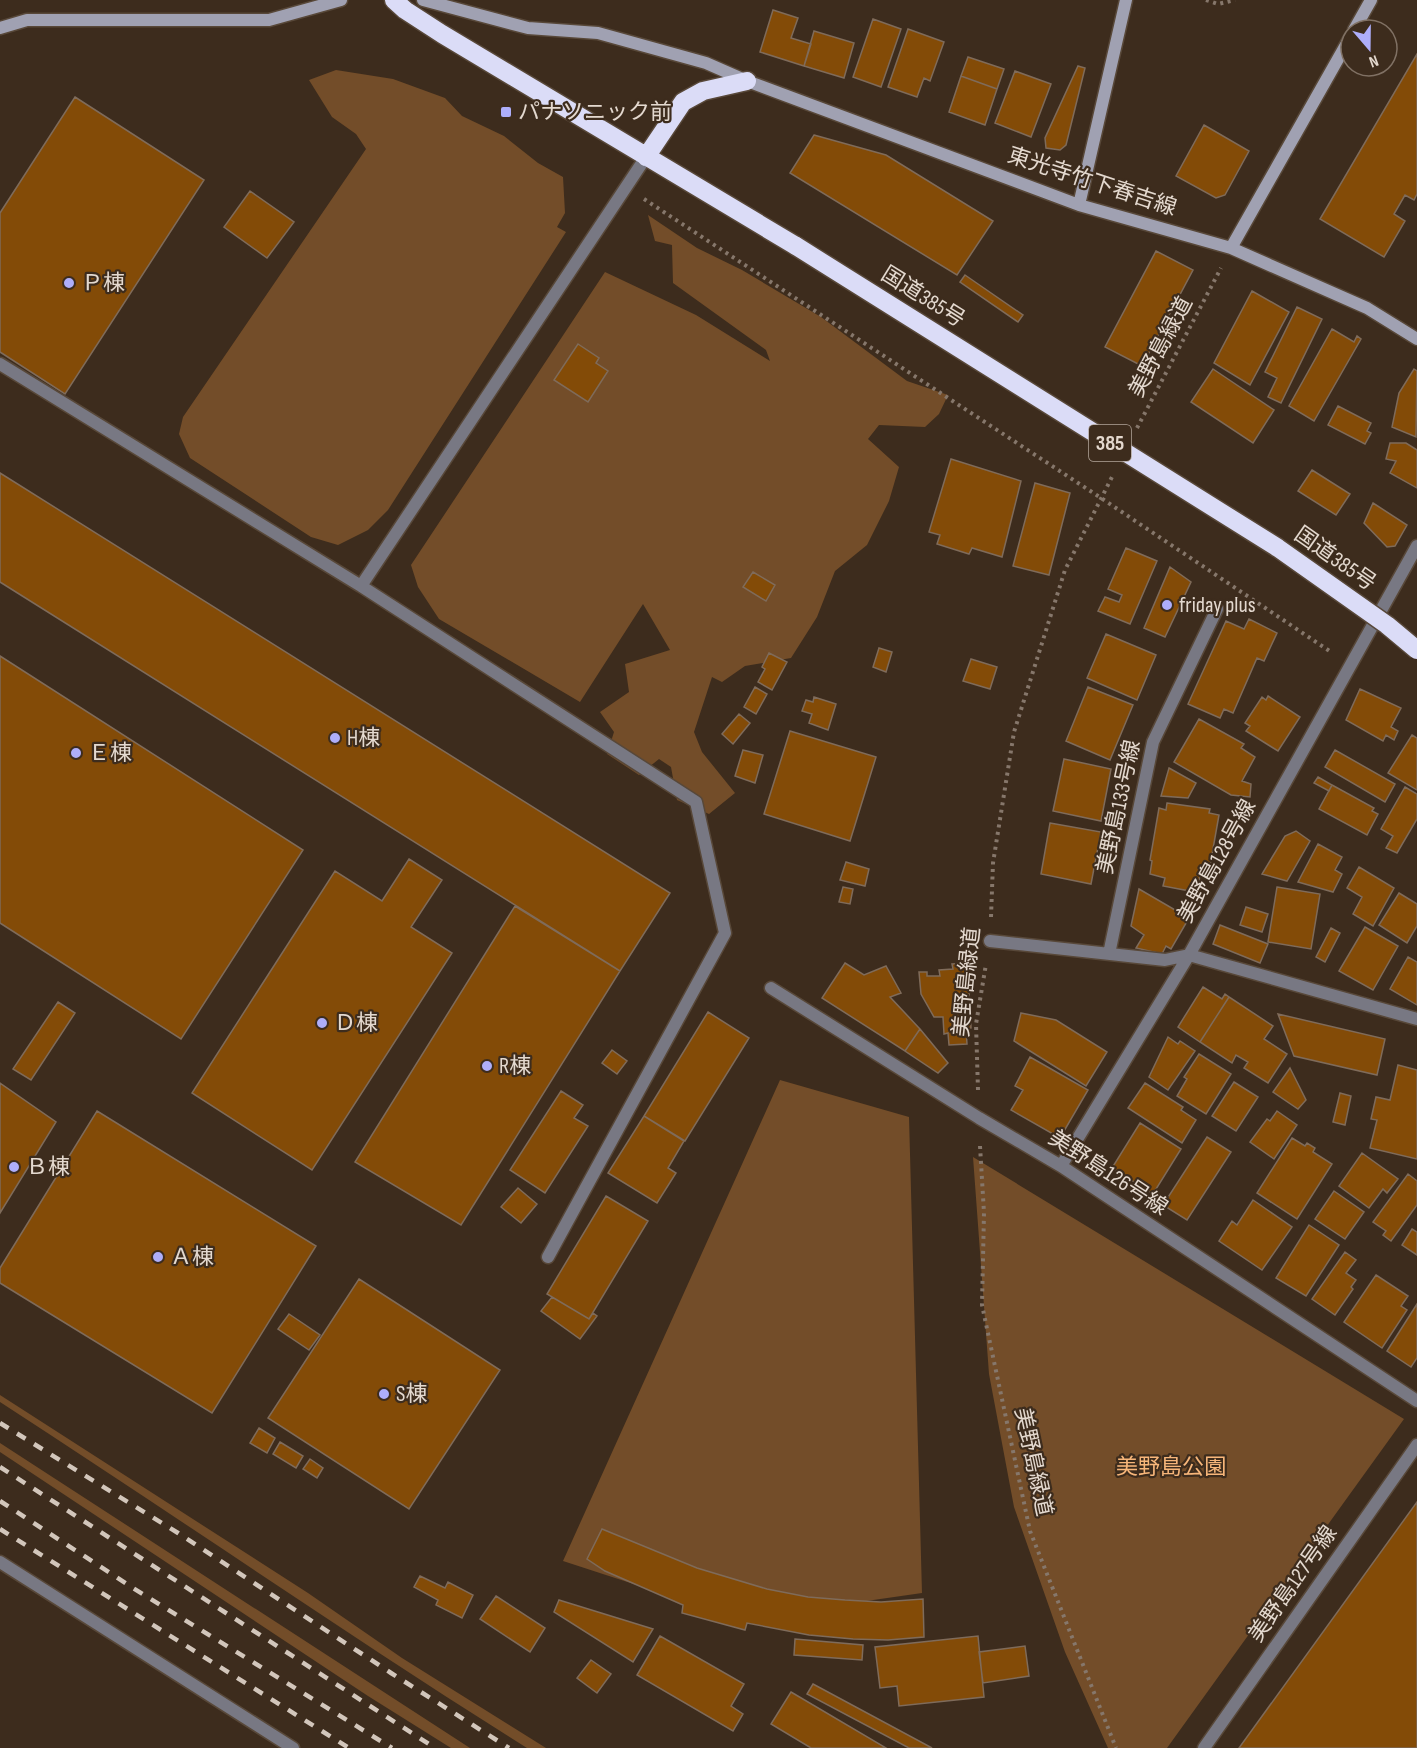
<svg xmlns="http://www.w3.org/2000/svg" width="1417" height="1748" viewBox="0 0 1417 1748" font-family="'Sofia Sans Condensed','Noto Sans JP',sans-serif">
	<rect width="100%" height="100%" fill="#3d2c1d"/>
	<path fill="#734d29" d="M336,70L393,79L445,98L462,116L504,136L538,163L563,177L565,213L557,227L566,232L388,510L368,530L338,545L311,537L190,458L179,434L183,417L366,149L356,134L332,117L309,80Z
		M648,215L697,248L742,270L821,317L907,381L948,395L939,414L925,427L879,425L868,439L899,467L889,501L867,545L835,571L817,617L791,658L745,666L722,682L712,677L694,732L702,752L735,793L709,814L677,800L671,767L659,759L639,775L607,754L614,732L600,712L629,692L625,664L670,650L643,604L580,702L439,619L418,587L411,565L605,272L696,315L770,361L766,350L673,283L672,245L655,241Z
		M780,1080L909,1117L922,1593L741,1619L563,1561Z
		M973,1157L1404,1419L1167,1748H1108L1065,1652L1014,1507L989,1374Z
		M0,1395L308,1593L402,1658L546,1748H527C349,1636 176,1516 0,1402Z
		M0,1443L470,1748H451L368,1696L0,1452Z"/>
	<path fill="#834b07" stroke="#7f6b5a" stroke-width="1.5" d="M773,10L798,18L791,38L811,44L804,66L760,52Z
		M873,19L901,29L881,87L853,77Z
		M908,29L944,42L930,81L924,78L917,97L888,87Z
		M814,31L854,43L844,78L804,66Z
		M1417,54V194L1414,200L1405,195L1394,214L1405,221L1384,257L1320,219Z
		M968,57L1004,69L997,89L961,76Z
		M1078,66L1085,68L1066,145L1060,150L1046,148L1045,138Z
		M1015,71L1051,84L1031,137L995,123Z
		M961,76L997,89L985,125L949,112Z
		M75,97L204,180L65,394L0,352V213Z
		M1204,125L1249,151L1225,195L1216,198L1176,176Z
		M814,135L886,155L993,221L957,275L790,173Z
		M250,191L294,222L267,258L224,227Z
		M1156,251L1193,270L1142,366L1105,347Z
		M965,275L1023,315L1018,322L960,282Z
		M1252,291L1289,312L1250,385L1214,363Z
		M1297,307L1322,319L1281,403L1268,397L1277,378L1265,372Z
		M1332,329L1354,342L1357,336L1361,339L1314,421L1289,406Z
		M578,344L599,358L596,363L608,371L588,402L554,380Z
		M1213,369L1274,410L1253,443L1191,402Z
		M1414,369L1417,371L1416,437L1392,427L1399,393Z
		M1338,406L1371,423L1367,431L1371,433L1365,444L1328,425Z
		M1390,443H1406L1417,450V488L1390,473L1396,461L1386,459Z
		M951,459L1021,481L1002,557L972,548L969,554L937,544L940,535L929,532Z
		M1312,470L1350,494L1336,515L1298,491Z
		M0,473L670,893L620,971L0,582Z
		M1035,483L1070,493L1049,575L1013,566Z
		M1373,503L1407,525L1395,546L1387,547L1364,523Z
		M1126,548L1157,561L1130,624L1098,611L1105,597L1119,602L1122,595L1108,589Z
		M1170,567L1191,582L1165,637L1144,628Z
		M753,572L775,585L766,601L743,587Z
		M1249,619L1277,633L1264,661L1257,658L1233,713L1224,709L1220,718L1188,704L1226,621L1244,629Z
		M1106,634L1156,655L1137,700L1087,678Z
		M879,648L892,652L886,672L873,667Z
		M769,653L787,662L772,690L758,682L765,669L762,667Z
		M0,656L303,850L181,1039L0,923Z
		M971,659L997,667L990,689L963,681Z
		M755,687L767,694L756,714L744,707Z
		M1088,687L1133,705L1110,760L1066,741Z
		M1360,689L1401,708L1391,727L1398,731L1394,740L1386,735L1383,741L1346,720Z
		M1268,696L1300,717L1278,751L1246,731L1250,726L1245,723L1262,697L1266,700Z
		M814,697L836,704L828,730L809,723L812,714L802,711L806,700L813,702Z
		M739,714L750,723L733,744L722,734Z
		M1199,719L1244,744L1241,748L1255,757L1242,781L1251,784L1250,797L1231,795L1174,762Z
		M790,731L876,757L850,841L764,814Z
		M1412,735L1417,738V790L1388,773Z
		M743,750L763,755L755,783L735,776Z
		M1335,750L1395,784L1385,802L1325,767Z
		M1064,759L1111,769L1101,821L1053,811Z
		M1169,768L1196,783L1188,798L1161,796Z
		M1318,777L1332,785L1329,791L1314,783Z
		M1332,785L1374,808L1372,811L1378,814L1367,835L1319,809Z
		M1405,787L1417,794V819L1397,853L1386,848L1393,836L1381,829Z
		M1167,803L1210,809L1209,813L1219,815L1208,877L1200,875L1198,886L1191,885L1190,891L1163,886L1165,878L1150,874L1152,861L1150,860L1159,808L1166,810Z
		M1050,823L1101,832L1091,884L1041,874Z
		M1296,831L1310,841L1287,881L1262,874L1285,836Z
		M1318,844L1342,857L1335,870L1342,874L1333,892L1298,882Z
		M409,859L442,880L411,927L452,953L312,1170L192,1093L335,871L382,901Z
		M846,862L869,869L865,886L840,880Z
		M1359,867L1394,888L1373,926L1353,914L1362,897L1347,888Z
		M843,887L853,889L850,904L839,902Z
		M1277,887L1320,894L1311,949L1268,942Z
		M1139,889L1189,918L1171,949L1166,946L1162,954L1136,948L1144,935L1131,926Z
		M1399,893L1417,904V926L1407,943L1379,925Z
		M515,906L620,971L461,1225L355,1162Z
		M1246,907L1268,914L1262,932L1240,925Z
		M1220,925L1268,944L1260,963L1213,944Z
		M1365,927L1398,946L1373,990L1339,971Z
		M1331,928L1340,933L1325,962L1316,957Z
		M1408,957L1417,962V1005L1390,989Z
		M845,963L864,975L886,966L901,993L890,997L920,1029L905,1051L822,998Z
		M971,963L972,972H968L971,1028L966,1029L967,1044L949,1045L948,1033L944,1034L943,1017H934L921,994L919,972H927V976H940L939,970L953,969L952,964Z
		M1203,987L1222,999L1225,994L1229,997L1200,1042L1178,1027Z
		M1229,997L1273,1026L1264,1039L1287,1054L1268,1083L1244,1068L1248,1062L1236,1055L1232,1063L1200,1042Z
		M58,1002L75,1013L31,1080L13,1069Z
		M708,1012L749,1038L685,1141L644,1116Z
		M1021,1013L1056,1020L1107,1052L1086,1086L1014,1041Z
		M1278,1014L1385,1039L1377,1075L1294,1056Z
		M920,1029L948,1063L938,1073L905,1051Z
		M1168,1037L1178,1044L1180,1041L1195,1051L1168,1090L1149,1077Z
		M612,1050L627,1061L617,1074L602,1063Z
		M1199,1054L1231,1074L1206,1114L1177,1096L1187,1079L1184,1077Z
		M1030,1057L1088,1090L1060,1138L1011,1110L1023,1090L1015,1086Z
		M1398,1065L1417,1070V1159L1370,1148L1377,1120L1371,1119L1376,1097L1390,1100Z
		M1290,1068L1306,1100L1298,1109L1273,1092Z
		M1234,1082L1258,1097L1236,1131L1212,1116Z
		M0,1083L56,1122L0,1213Z
		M1145,1083L1183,1107L1181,1110L1196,1120L1182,1143L1128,1108Z
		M561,1091L583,1105L574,1118L588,1126L545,1193L510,1170Z
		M1340,1093L1351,1096L1345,1125L1333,1122Z
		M97,1111L316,1246L212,1413L0,1283V1268Z
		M1277,1111L1297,1125L1274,1159L1250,1142L1267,1119L1270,1121Z
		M644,1116L684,1141L668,1168L676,1173L657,1203L608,1173Z
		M1140,1123L1181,1149L1153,1194L1112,1168Z
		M1207,1137L1231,1152L1187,1220L1163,1205Z
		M1292,1138L1305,1146L1307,1143L1315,1148L1313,1152L1332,1164L1297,1219L1257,1193Z
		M1362,1153L1398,1179L1387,1193L1383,1189L1369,1208L1339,1186Z
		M1408,1174L1417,1181V1205L1391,1241L1383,1235L1386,1231L1373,1222Z
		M518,1188L537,1204L521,1223L501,1207Z
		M1334,1191L1364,1212L1345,1239L1315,1219Z
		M606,1196L648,1221L589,1319L547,1294Z
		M1253,1200L1292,1227L1262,1270L1219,1241L1232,1221L1237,1225Z
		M1309,1225L1339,1245L1306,1296L1276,1278Z
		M1412,1229L1417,1232V1255L1402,1245Z
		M1345,1252L1356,1260L1346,1273L1356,1280L1351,1287L1353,1289L1335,1315L1312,1299Z
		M1376,1275L1408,1296L1401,1306L1407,1310L1382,1348L1344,1322Z
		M359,1279L500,1370L409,1509L268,1418Z
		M552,1297L589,1319L593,1313L597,1316L580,1339L541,1311Z
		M1417,1304V1358L1411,1367L1387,1351Z
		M289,1314L320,1335L309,1350L278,1329Z
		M259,1428L275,1438L267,1453L250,1443Z
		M280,1442L303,1456L296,1468L273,1454Z
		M310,1459L323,1468L317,1478L303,1469Z
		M1417,1502V1748H1239Z
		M602,1529L697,1568L767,1589L808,1597L845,1600L881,1602L923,1599L924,1637L888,1640L853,1639L809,1635L747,1623L745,1630L682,1613L683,1605L605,1571L587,1559Z
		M420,1576L445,1588L448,1582L473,1595L462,1618L436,1605L438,1600L414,1587Z
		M496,1596L545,1628L530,1652L480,1619Z
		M559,1600L653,1629L633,1662L554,1612Z
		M660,1636L744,1684L731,1706L743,1714L733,1731L637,1675Z
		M978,1636L984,1697L899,1706L897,1686L880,1688L875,1647Z
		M795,1639L863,1645L862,1660L794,1655Z
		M1025,1646L1029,1676L983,1683L979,1652Z
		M591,1660L611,1674L597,1693L577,1678Z
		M813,1684L932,1748H909L807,1694Z
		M791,1692L886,1748H811L771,1724Z"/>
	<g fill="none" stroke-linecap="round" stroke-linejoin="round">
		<defs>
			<path id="lane" d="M0,364L361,586L646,157
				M361,586L696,802L725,933L548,1257"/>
			<path id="street" d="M990,941L1165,960L1189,955L1417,1019
				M1109,954L1153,742L1217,609
				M771,988L979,1118L1061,1166L1417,1401
				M1061,1166L1189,955L1417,546
				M0,1562L293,1748
				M1204,1748L1417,1445"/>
			<path id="secondary" d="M423,0L528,28L598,33L706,63L747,81L1079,205L1231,248L1367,308L1417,339
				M0,28L27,20H269L341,0
				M1354,30L1371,0
				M1079,205L1126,0
				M1231,248L1351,36"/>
			<path id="highway" d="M394,0L405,10L442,34L796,246
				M646,157L683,102L703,91L747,81"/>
		</defs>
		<use href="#lane" stroke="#584839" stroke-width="15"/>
		<use href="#street" stroke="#584839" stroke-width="15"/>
		<use href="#secondary" stroke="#584839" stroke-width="15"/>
		<use href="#highway" stroke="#584839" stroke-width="21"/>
		<path stroke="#86776b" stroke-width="4" stroke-dasharray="3 4.5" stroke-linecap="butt" d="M1206,0L1218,4L1235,0
			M644,199L1101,498L1331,652
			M1137,428L1221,268
			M991,917L993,863L1014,732L1065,570L1113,475
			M978,1090L976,1024L986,964
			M980,1146L984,1213L982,1305L1030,1531L1116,1748"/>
		<use href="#lane" stroke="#787883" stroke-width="12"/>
		<use href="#street" stroke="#787883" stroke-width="12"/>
		<use href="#secondary" stroke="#a0a1b2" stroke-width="12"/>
		<use href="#highway" stroke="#dbdcf7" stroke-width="18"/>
		<path stroke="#d2c6bb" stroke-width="4.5" stroke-dasharray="10 10" stroke-linecap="butt" d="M0,1423L178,1533L391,1673L509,1748
			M0,1467L435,1748
			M0,1501L133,1588L392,1748
			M0,1529L349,1748"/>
		<defs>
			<path id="highway-bridge" d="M796,246L1278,548L1387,625L1417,650"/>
		</defs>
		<use href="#highway-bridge" stroke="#584839" stroke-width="21" stroke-linecap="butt"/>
		<use href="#highway-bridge" stroke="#dbdcf7" stroke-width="18"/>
	</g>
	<g fill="#aeaefa" stroke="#3d2c1d" stroke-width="2">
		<rect x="500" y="106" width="12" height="12" rx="3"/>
		<circle cx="69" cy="283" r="6"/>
		<circle cx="1167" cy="605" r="6"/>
		<circle cx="335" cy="738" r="6"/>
		<circle cx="76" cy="753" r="6"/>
		<circle cx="322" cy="1023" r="6"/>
		<circle cx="487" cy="1066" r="6"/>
		<circle cx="14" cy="1167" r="6"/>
		<circle cx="158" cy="1257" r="6"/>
		<circle cx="384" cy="1394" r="6"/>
	</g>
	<g text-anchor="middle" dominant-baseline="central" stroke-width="4.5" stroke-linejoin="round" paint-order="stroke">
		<rect fill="#3d2c1d" stroke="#b2a59a" stroke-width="1.5" x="1089" y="425" width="42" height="36" rx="4.5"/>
		<g font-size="21" font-weight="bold" fill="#e4d9cf">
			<text x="1110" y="443">385</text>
		</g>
		<g font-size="22" fill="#e4d9cf" stroke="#3d2c1d" text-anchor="start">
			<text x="518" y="112">パナソニック前</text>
			<text x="81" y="283">Ｐ棟</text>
			<text x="1179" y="605">friday plus</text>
			<text x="347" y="738">H棟</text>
			<text x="88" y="753">Ｅ棟</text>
			<text x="334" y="1023">Ｄ棟</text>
			<text x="499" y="1066">R棟</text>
			<text x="26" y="1167">Ｂ棟</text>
			<text x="170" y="1257">Ａ棟</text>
			<text x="396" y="1394">S棟</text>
		</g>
		<g font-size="22" fill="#e4d9cf" stroke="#3d2c1d">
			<text transform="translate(1092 182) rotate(18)">東光寺竹下春吉線</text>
			<text transform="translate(923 297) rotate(32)">国道385号</text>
			<text transform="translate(1161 347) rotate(-62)">美野島緑道</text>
			<text transform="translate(1335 559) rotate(35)">国道385号</text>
			<text transform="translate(1119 807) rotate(-78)">美野島133号線</text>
			<text transform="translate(1217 861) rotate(-61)">美野島128号線</text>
			<text transform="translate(967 982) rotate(-84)">美野島緑道</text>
			<text transform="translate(1108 1173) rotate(33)">美野島126号線</text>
			<text transform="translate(1033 1462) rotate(78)">美野島緑道</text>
			<text transform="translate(1293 1584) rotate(-55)">美野島127号線</text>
		</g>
		<g font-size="22" fill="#f7b67a" stroke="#3d2c1d">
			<text x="1171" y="1467">美野島公園</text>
		</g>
	</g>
	<g transform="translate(1369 48) rotate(160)"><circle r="28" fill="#3d2c1d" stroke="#807164" stroke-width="1.5"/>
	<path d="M0-4.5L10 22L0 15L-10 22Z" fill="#aeaefa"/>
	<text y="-9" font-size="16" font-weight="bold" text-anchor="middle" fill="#e4d9cf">N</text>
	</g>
</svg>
